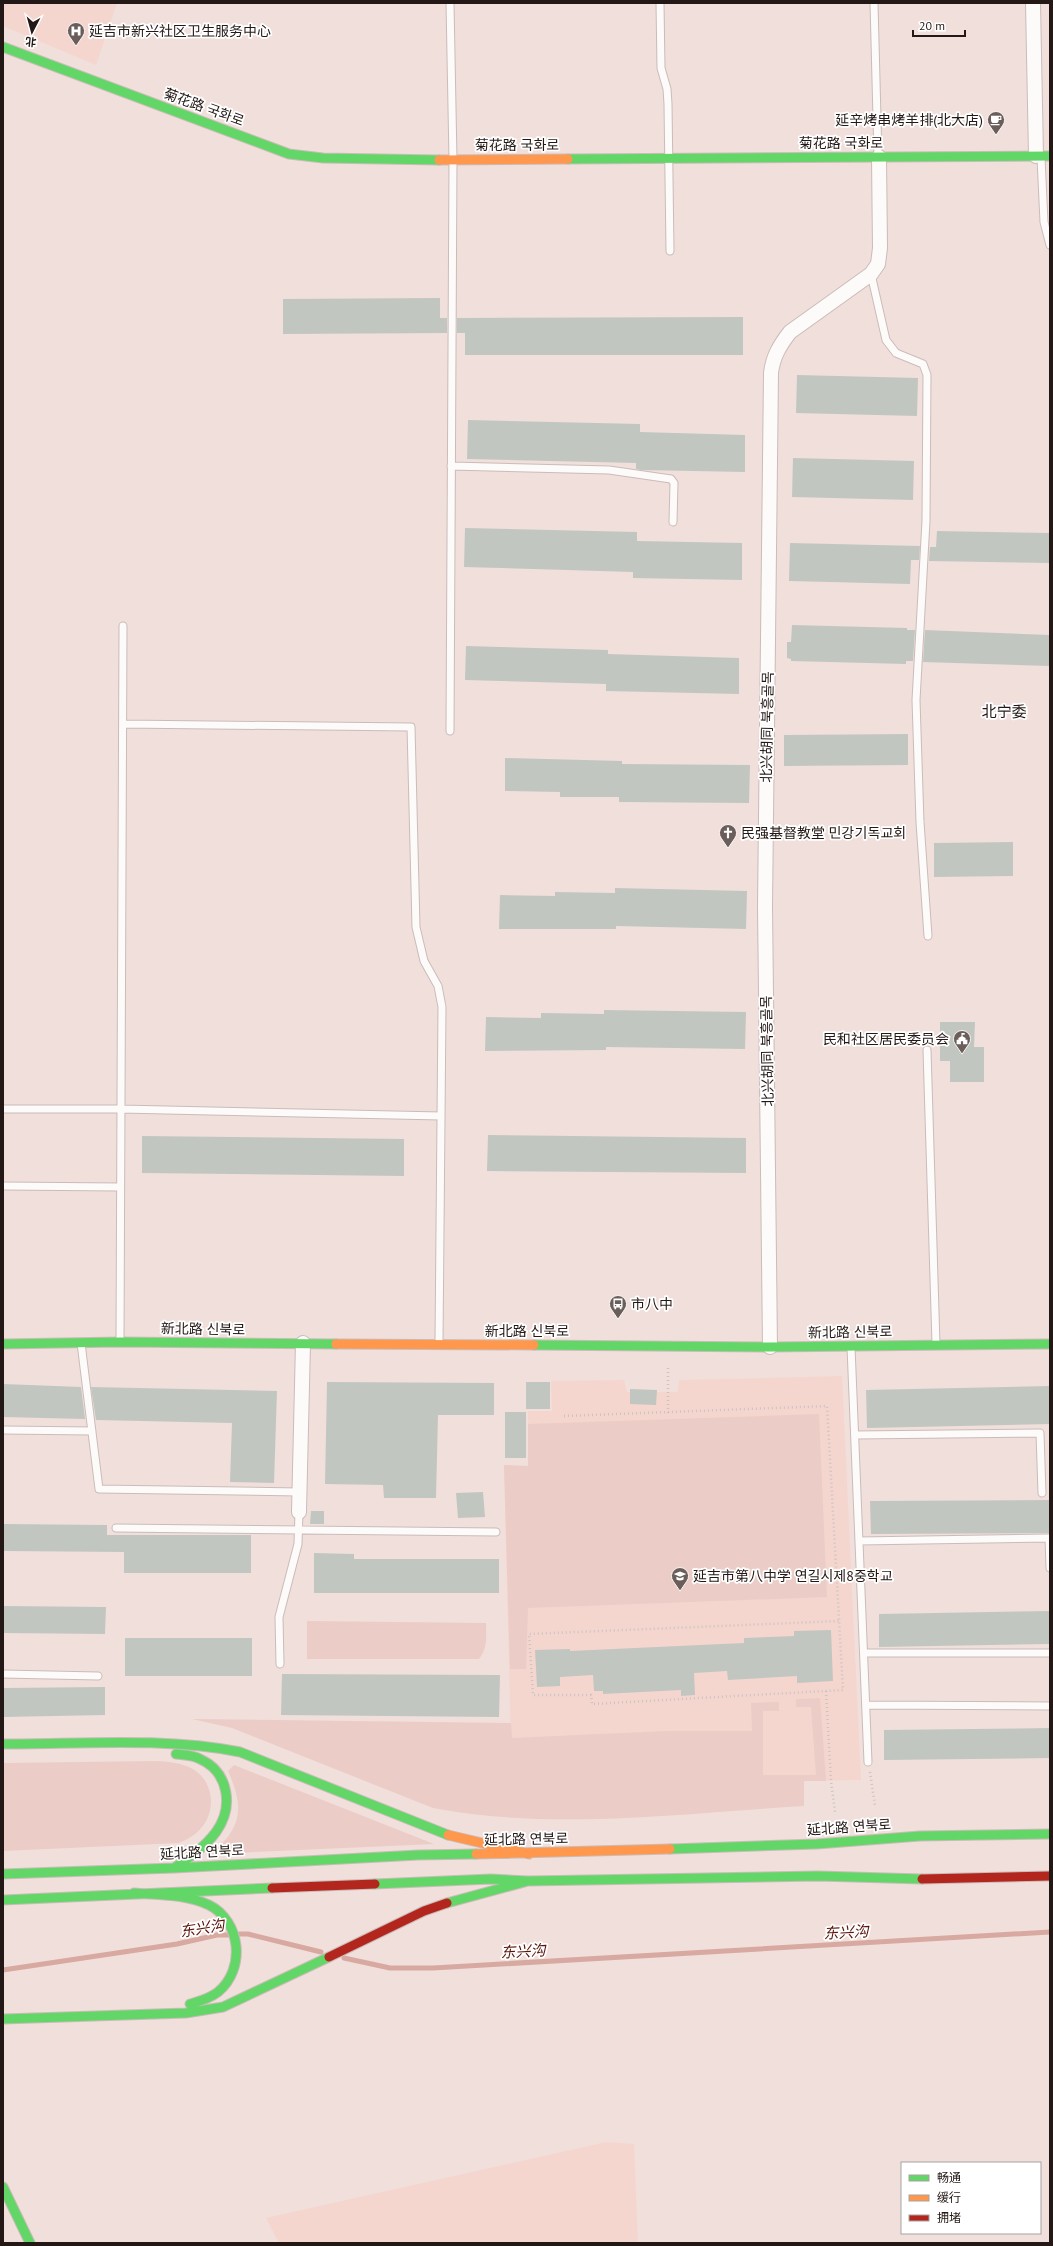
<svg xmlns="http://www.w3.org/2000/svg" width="1053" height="2246" viewBox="0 0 1053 2246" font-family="'PT Sans','Noto Sans SC','Noto Sans KR',sans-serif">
	<rect width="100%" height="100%" fill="#f1dfdb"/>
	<path fill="#f4d6cf" d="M3,3H117L96,65L3,26Z
		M842,1376L861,1780L512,1786L504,1465L528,1466V1411H552L551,1381L624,1380L627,1392H678L679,1380Z
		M606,2142L634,2144L638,2243H279L266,2218Z"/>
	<path fill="#ecccc6" d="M819,1414L827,1597L528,1608L526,1669H510L504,1465L528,1466V1424Z
		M307,1621L486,1623C486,1637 488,1647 479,1659H307Z
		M820,1698L826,1781H804V1806C684,1813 551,1831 433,1808L232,1728L192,1719L511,1723L512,1738L666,1731H752L751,1703L779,1702V1711H763V1775H816L811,1707H796V1699Z
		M158,1761C169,1762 181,1763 191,1768C213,1779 217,1809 202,1827C196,1835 188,1839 179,1843L3,1851V1763Z
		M234,1765L434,1844L211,1854C243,1827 244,1807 228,1771Z"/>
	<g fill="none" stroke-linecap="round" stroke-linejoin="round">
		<path stroke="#d7a9a0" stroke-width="5" d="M239,1934H248L321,1952
			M344,1958L390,1968H433L1050,1932
			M3,1970L177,1944L217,1935H229"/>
	</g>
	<path fill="#c2c6c0" d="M440,298V318H447V333L283,334V299Z
		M743,317V355H465V333H457V318Z
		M797,375L918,378L917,416L796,413Z
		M468,420L640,424V432L745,435V472L641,470L636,469V463L467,459Z
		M793,458L914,461L913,500L792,497Z
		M465,528L637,532V541L742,543V580L633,578V572L464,567Z
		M937,531L1050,533V563L929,561L930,547H936Z
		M790,543L920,546L919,560H911L910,584L789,581Z
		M792,625L907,628V630H915L913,661H906V664L791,661V659L787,658V642H791Z
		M925,630L1050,635V666L923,662Z
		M466,646L608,650V654L739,658V694L606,691V684L465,680Z
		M908,734V765L784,766V735Z
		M505,758L622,761V764L750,765L749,803L619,802V797H560V792L505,791Z
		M1013,842V876L934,877V843Z
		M615,888L747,891L746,929L616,926V929H499L500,895L555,896V892L615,893Z
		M604,1010L746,1012L745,1049L606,1047V1050L485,1051L486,1017L541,1018V1013L604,1014Z
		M940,1022H975L974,1047H984V1082H950V1061H940Z
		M488,1135L746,1138V1173L487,1171Z
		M142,1136L404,1139V1176L142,1173Z
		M327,1382L494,1383V1415H438L436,1498H384L383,1485L325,1484Z
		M526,1382H550V1409H526Z
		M3,1384L81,1387L85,1419L3,1417Z
		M1050,1386V1424L867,1428L866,1390Z
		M91,1387L277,1391L274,1483L230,1482L232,1423L96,1420Z
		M630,1389L657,1390L656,1405L630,1404Z
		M505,1412H526V1458H505Z
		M483,1492L485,1517L458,1518L456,1493Z
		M1050,1500V1533L871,1534L870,1501Z
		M311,1511H324V1524H310Z
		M3,1524L107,1525V1535H251V1573H124V1552L3,1551Z
		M314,1553L354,1554V1559H499V1593H314Z
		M3,1606L106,1607L105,1634L3,1633Z
		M1050,1611V1644L879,1647V1614Z
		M831,1630L833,1681L797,1683V1676L728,1680L727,1671L694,1673L695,1695L681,1696V1690L603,1694V1691H594L593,1675L560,1677V1686L537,1687L535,1650L570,1649V1651L744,1643V1638L794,1636V1631Z
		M125,1638H252V1676H125Z
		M282,1674L500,1675L499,1717L281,1715Z
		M105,1687V1715L3,1717V1688Z
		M1050,1728V1758L884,1760V1730Z"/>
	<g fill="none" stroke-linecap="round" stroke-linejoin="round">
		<defs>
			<path id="lane" d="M450,3L453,160L450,731
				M660,3L661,68L667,89L668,104L670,251
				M874,3L878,157
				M1041,158L1044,222L1050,245
				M871,274L886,340L896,353L923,364L927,375L926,521L916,700L920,822L928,936
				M451,466L609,470L671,479L674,483L673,522
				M123,724L411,727L416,927L424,961L438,986L442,1007L439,1342
				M927,1050L936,1344
				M3,1109H121L441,1116
				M3,1186L120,1187
				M120,1340L123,626
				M81,1343L99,1489L299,1492
				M851,1347L868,1762
				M3,1430L92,1431
				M855,1435L1040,1433L1042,1493
				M116,1528L496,1532
				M859,1541L1049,1538L1050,1568
				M864,1653H1050
				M280,1664L279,1617L298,1544L299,1512
				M3,1674L98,1676
				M866,1705L1050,1706"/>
			<path id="street" d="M1033,3L1036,156
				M770,1347L765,906L771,373C773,356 780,345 790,332L871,274L878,264L880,248L879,157
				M299,1512L303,1343"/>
			<path id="fast" d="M3,47L289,154L323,158L439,160
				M568,159L1050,156
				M3,1344L120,1342L336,1344
				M534,1345L770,1347L1050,1344
				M3,1744C81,1744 164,1737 240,1752L448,1835
				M670,1849L817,1844L920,1836L1050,1834
				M174,1868C189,1858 205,1847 216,1832C234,1807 229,1772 200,1759C193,1755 184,1755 176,1754
				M3,1874L174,1868L418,1855L476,1854
				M375,1884L491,1879L528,1881L818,1876L922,1879
				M134,1893C159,1895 186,1894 209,1905C241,1921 246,1969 218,1992C209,1999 200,2001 190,2004
				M3,1900L272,1888
				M447,1903L528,1881
				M3,2019L186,2013L223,2007L329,1957
				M3,2187L30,2243"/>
			<path id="slow" d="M439,160L568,159
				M336,1344L534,1345
				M448,1835L529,1854
				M476,1854L670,1849"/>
			<path id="jam" d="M922,1879L1050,1876
				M272,1888L375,1884
				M329,1957L424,1911L447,1903"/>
		</defs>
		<use href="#lane" stroke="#cabcb9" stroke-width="9"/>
		<use href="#street" stroke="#cabcb9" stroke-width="16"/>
		<use href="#fast" stroke="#cabcb9" stroke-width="11"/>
		<use href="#slow" stroke="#cabcb9" stroke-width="11"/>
		<use href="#jam" stroke="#cabcb9" stroke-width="11"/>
		<path stroke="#c9c3c1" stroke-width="2.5" stroke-dasharray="1 3" stroke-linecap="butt" d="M668,1413V1365
			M564,1416L827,1406L843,1690L592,1704L591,1695H533L529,1634L839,1621
			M826,1691L831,1781L835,1812
			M870,1772L875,1806"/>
		<use href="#lane" stroke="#fdfafa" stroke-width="7"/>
		<use href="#street" stroke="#fdfafa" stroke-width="14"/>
		<use href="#fast" stroke="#63d668" stroke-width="9"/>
		<use href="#slow" stroke="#ff974d" stroke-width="9"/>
		<use href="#jam" stroke="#b3261e" stroke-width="9"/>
	</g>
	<defs>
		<symbol id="hospital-pin" viewBox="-11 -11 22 30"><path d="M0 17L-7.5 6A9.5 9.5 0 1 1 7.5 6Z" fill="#6b5e5a" stroke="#fff"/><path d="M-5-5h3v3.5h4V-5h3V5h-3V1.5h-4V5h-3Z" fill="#fff"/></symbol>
		<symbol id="cafe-pin" viewBox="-11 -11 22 30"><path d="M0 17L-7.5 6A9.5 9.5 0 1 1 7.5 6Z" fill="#6b5e5a" stroke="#fff"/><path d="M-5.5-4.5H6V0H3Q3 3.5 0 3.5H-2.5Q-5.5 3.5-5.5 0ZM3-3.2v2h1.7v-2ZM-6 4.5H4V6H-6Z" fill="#fff"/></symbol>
		<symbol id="church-pin" viewBox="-11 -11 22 30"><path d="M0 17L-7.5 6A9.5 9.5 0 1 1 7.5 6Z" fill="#6b5e5a" stroke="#fff"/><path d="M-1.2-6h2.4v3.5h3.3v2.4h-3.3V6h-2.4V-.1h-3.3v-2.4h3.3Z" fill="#fff"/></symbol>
		<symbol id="civic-pin" viewBox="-11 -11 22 30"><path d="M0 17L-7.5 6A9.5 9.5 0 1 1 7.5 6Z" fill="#6b5e5a" stroke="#fff"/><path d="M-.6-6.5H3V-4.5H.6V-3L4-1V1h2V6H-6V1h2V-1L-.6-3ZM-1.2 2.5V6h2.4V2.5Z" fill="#fff"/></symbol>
		<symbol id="bus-pin" viewBox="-11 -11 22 30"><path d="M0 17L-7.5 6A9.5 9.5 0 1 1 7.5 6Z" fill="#6b5e5a" stroke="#fff"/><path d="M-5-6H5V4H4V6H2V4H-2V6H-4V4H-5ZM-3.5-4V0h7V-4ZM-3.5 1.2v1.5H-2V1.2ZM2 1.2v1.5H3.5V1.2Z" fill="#fff"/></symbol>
		<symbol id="school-pin" viewBox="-11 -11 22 30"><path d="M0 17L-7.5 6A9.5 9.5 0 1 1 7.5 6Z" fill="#6b5e5a" stroke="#fff"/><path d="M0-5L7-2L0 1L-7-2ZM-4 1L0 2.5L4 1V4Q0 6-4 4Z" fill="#fff"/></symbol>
	</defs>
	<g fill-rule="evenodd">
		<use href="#hospital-pin" x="66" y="21" width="20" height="27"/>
		<use href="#cafe-pin" x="986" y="110" width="20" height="27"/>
		<use href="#church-pin" x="718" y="823" width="20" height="27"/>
		<use href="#civic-pin" x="952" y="1029" width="20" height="27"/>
		<use href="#bus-pin" x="608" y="1294" width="20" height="27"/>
		<use href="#school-pin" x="670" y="1566" width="20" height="27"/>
	</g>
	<g text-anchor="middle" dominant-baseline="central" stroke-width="3.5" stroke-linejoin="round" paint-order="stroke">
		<g font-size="14" fill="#231815" stroke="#fff" text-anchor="start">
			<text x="89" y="31">延吉市新兴社区卫生服务中心</text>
			<text x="983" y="120" text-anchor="end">延辛烤串烤羊排(北大店)</text>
			<text x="741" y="833">民强基督教堂 민강기독교회</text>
			<text x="949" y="1039" text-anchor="end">民和社区居民委员会</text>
			<text x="631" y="1304">市八中</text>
			<text x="693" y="1576">延吉市第八中学 연길시제8중학교</text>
		</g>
		<g font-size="14" fill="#231815" stroke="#fff">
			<text transform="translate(204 107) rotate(20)">菊花路 국화로</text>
			<text x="841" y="143">菊花路 국화로</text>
			<text x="517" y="145">菊花路 국화로</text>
			<text transform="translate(767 727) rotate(-89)">北兴胡同 북흥골목</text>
			<text transform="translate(767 1051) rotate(-91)">北兴胡同 북흥골목</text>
			<text transform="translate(203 1329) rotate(1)">新北路 신북로</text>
			<text x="527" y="1331">新北路 신북로</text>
			<text transform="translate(850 1332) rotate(-1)">新北路 신북로</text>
			<text transform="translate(849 1827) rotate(-4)">延北路 연북로</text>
			<text transform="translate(526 1839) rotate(-1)">延北路 연북로</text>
			<text transform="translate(202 1852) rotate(-3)">延北路 연북로</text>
		</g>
		<g font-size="15" fill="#231815" stroke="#fff">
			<text x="1004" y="711">北宁委</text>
		</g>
		<g font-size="15" font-style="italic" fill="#5a150b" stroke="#fff">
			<text transform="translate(202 1928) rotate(-9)">东兴沟</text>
			<text transform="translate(846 1932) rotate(-3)">东兴沟</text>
			<text transform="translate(523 1951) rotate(-3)">东兴沟</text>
		</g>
	</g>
	<rect width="1053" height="2246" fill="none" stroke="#231815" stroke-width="8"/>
	<rect x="901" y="2162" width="140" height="72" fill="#ffffff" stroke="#a7a3a1"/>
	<rect x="909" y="2175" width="20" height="6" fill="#63d668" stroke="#a7a3a1"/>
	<text x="937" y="2182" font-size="12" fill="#231815">畅通</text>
	<rect x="909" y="2195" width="20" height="6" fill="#ff974d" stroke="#a7a3a1"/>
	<text x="937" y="2202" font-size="12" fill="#231815">缓行</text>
	<rect x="909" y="2215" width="20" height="6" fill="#b3261e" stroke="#a7a3a1"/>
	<text x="937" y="2222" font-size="12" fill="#231815">拥堵</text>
	<g transform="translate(32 32) rotate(186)" stroke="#ffffff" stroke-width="3" paint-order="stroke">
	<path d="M0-3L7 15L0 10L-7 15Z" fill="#231815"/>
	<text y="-6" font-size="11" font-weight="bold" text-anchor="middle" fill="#231815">北</text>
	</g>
	<path d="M913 30v6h52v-6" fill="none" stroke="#231815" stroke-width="2"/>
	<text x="919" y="30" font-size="12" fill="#231815" stroke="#ffffff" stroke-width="3" paint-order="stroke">20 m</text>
</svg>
